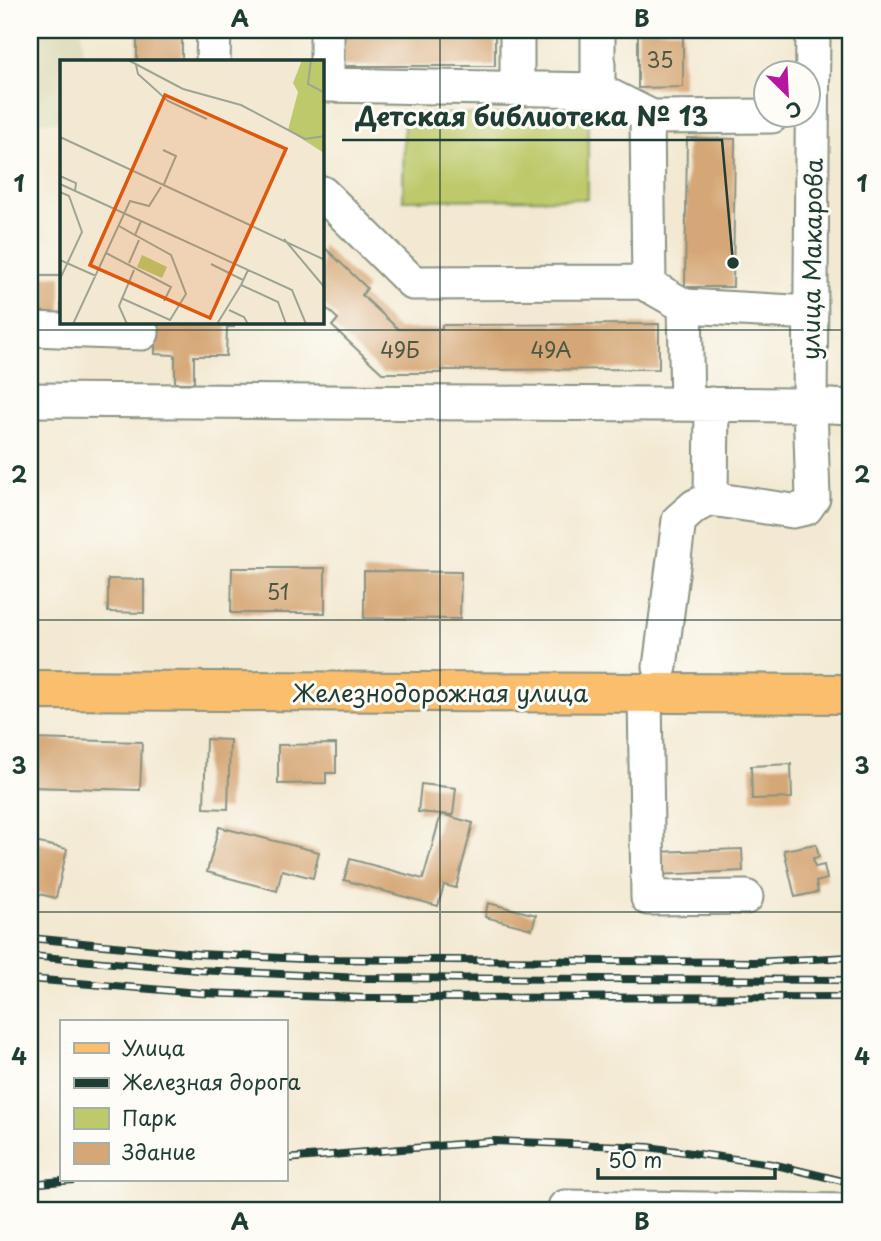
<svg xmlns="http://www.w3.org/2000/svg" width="881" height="1241" viewBox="0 0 881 1241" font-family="'Playpen Sans',sans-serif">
	<rect width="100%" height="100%" fill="#fdfcf7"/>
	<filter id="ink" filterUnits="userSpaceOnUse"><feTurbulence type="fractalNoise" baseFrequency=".0143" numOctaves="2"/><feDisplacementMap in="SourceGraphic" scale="14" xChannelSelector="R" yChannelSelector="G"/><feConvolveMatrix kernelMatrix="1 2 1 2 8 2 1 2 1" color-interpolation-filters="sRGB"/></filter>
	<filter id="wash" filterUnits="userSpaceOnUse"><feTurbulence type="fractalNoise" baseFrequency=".00686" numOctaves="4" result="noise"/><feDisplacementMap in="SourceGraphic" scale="28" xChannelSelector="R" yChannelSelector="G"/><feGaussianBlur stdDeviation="1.57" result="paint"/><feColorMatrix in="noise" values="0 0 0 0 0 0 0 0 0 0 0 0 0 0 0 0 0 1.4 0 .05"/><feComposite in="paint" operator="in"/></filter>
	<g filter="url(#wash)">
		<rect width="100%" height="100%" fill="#f3e9d2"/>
		<path fill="#deddbb" d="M30,30H82L83,61H61V122H30Z"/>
		<path fill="#bdc96b" stroke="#6e8350" stroke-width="2" d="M404,114H588V199L403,200Z"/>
		<g id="blocks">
			<path fill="#d5a776" d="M137,30H182V61H137Z
				M344,30H495V66H343Z
				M638,30H683V87L638,88Z
				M687,138L735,139L733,287H685Z
				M322,245L367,288L362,295L398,329H442V325L659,324V369L442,370V373H382L332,326L338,319L322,304Z
				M30,276H61V322L30,321Z
				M155,322H234V327H227L226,356H194V383H175V355L155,354Z
				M232,568H325V613H231Z
				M364,571L461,572L460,619L364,618Z
				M108,579L144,580V613L108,612Z
				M30,739L142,742L140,790L30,787Z
				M206,739L230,740L228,809L204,808Z
				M336,744V773H326V783L278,784V745Z
				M791,764L792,798L752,799L751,766Z
				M421,784L456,788L453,815L418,812Z
				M441,814L473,823L456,888L444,885L438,906L344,880L350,859L423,879Z
				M219,827L319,852L313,878L282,870L277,891L207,872Z
				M30,841L67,849L56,898L30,892Z
				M816,844L819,857L813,858L815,867L824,865L827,879L816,882L818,892L795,897L784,850Z
				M742,849L743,871L656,875L655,852Z
				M488,903L536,915L532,929L485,917Z
				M309,1208L457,1209V1211H309Z"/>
		</g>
	</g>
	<g filter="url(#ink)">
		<use href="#blocks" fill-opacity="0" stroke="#899383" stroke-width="2"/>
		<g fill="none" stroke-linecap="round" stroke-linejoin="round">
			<defs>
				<path id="minor" d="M327,30V85L598,90L652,117L772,116
					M517,30V88
					M213,61L214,30
					M598,90V30
					M647,115L649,286
					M322,193L413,283L643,282L685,306
					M30,329L142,333
					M30,400L810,405L851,407
					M687,404L685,306L811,313
					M711,499L712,404
					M660,667L679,520L695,506L711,499L793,511L806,508L813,498L810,405L813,30
					M645,693L648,898L746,897
					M565,1207L851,1211"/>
				<path id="major" d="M30,690L851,694"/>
			</defs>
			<use href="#minor" stroke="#899383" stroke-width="37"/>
			<use href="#major" stroke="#899383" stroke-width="42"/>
			<use href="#minor" stroke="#fff" stroke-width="33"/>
			<use href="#major" stroke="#fabe6d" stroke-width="38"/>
			<defs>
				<path id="rail" d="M30,938L198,954L304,959L754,962L851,957
					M30,956L198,970L361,978L851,980
					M30,979L199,993L365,998L851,997
					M285,1159L495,1141L648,1147L772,1164L851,1183
					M30,1184L73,1180"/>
			</defs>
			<use href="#rail" stroke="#1f3d34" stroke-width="8"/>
			<use href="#rail" stroke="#fdfcf7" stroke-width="5" stroke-dasharray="16" stroke-linecap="butt"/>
		</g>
	</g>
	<path fill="none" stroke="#1f3d34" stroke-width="2" stroke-opacity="0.55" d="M440,30V1211M30,330H851M30,620H851M30,912H851"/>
	<g text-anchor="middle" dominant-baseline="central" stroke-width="6" stroke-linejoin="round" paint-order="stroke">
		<g font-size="21" fill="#4c5844">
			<text x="660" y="59">35</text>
			<text x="400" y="349">49Б</text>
			<text x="551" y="349">49А</text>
			<text x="278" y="591">51</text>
		</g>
		<g font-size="24" fill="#1f3d34" stroke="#fdfcf7">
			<text transform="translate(811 259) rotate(-89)">улица Макарова</text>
			<text x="440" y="692">Железнодорожная улица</text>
		</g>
	</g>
	<g transform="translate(60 60)">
		<rect width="264" height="264" fill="#f3e9d2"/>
		<path d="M242,0H264V93L228,70L238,32L233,23ZM82,195L107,207L102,218L77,207Z" fill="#bdc96b"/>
		<path fill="none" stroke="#9ea493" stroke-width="2" d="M68,0L123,29L181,45L245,79L265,76M251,0L248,24L265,33M76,5L78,14L108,41L147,59M0,77L265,200M103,90L116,96L104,124M0,116L16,123L15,131M0,124L232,230L246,264M0,132L9,136L22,172L0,219M59,166L75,175L81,161M224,179L265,228M46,193L111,227L104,241M0,200L36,216M69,203L79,180M151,204L183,220M188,210L181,225L218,242L226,264M61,238L110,260L126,234L111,195L75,175M169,250L184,257L188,264M13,264L70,141L89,146L101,127M67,264L59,246L74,210M157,264L181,225"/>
		<path fill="#de580e" fill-opacity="0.15" stroke="#de580e" stroke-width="3.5" d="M105,35L226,89L150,258L30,205Z"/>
		<rect width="264" height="264" fill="none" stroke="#1f3d34" stroke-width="3.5"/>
	</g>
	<path fill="none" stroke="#1f3d34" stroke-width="2.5" d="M733 263L722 140H342"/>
	<circle fill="#1f3d34" stroke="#fdfcf7" stroke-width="2.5" cx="733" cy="263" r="7"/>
	<g font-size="26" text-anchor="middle" font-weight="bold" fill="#1f3d34" stroke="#fdfcf7" stroke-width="6" stroke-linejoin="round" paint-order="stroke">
		<text x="532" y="126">Детская библиотека № 13</text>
	</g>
	<rect width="881" height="1241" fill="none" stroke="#fdfcf7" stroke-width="77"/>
	<rect x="60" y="1020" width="228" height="161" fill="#fdfcf7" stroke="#a4b0a9" stroke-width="2"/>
	<rect x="74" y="1043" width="35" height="10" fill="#fabe6d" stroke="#a4b0a9" stroke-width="2"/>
	<text x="122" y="1056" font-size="21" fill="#1f3d34">Улица</text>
	<rect x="74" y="1078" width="35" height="10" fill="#1f3d34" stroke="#a4b0a9" stroke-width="2"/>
	<text x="122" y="1090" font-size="21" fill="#1f3d34">Железная дорога</text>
	<rect x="74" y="1108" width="35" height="21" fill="#bdc96b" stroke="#a4b0a9" stroke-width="2"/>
	<text x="122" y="1126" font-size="21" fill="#1f3d34">Парк</text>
	<rect x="74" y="1143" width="35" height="21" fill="#d5a776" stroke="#a4b0a9" stroke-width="2"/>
	<text x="122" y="1160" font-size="21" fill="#1f3d34">Здание</text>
	<g transform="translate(787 94) rotate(156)"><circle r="33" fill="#fdfcf7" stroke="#a4b0a9" stroke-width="2"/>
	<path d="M0-5L12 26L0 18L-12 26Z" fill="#b5179e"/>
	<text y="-10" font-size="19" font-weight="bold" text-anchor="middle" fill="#1f3d34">С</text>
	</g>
	<path d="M598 1168v10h177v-10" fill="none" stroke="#1f3d34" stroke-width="3.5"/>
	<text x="608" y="1168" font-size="21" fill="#1f3d34" stroke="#fdfcf7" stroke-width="5" paint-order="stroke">50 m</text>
	<rect x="38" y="38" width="804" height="1164" fill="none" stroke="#1f3d34" stroke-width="2.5"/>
	<g font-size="23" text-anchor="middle" font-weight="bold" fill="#1f3d34">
		<text x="240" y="27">A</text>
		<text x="642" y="27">B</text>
		<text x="19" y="192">1</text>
		<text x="862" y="192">1</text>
		<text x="19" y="483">2</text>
		<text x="862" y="483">2</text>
		<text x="19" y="774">3</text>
		<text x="862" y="774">3</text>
		<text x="19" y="1065">4</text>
		<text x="862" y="1065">4</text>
		<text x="240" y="1230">A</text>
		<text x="642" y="1230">B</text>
	</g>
</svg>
